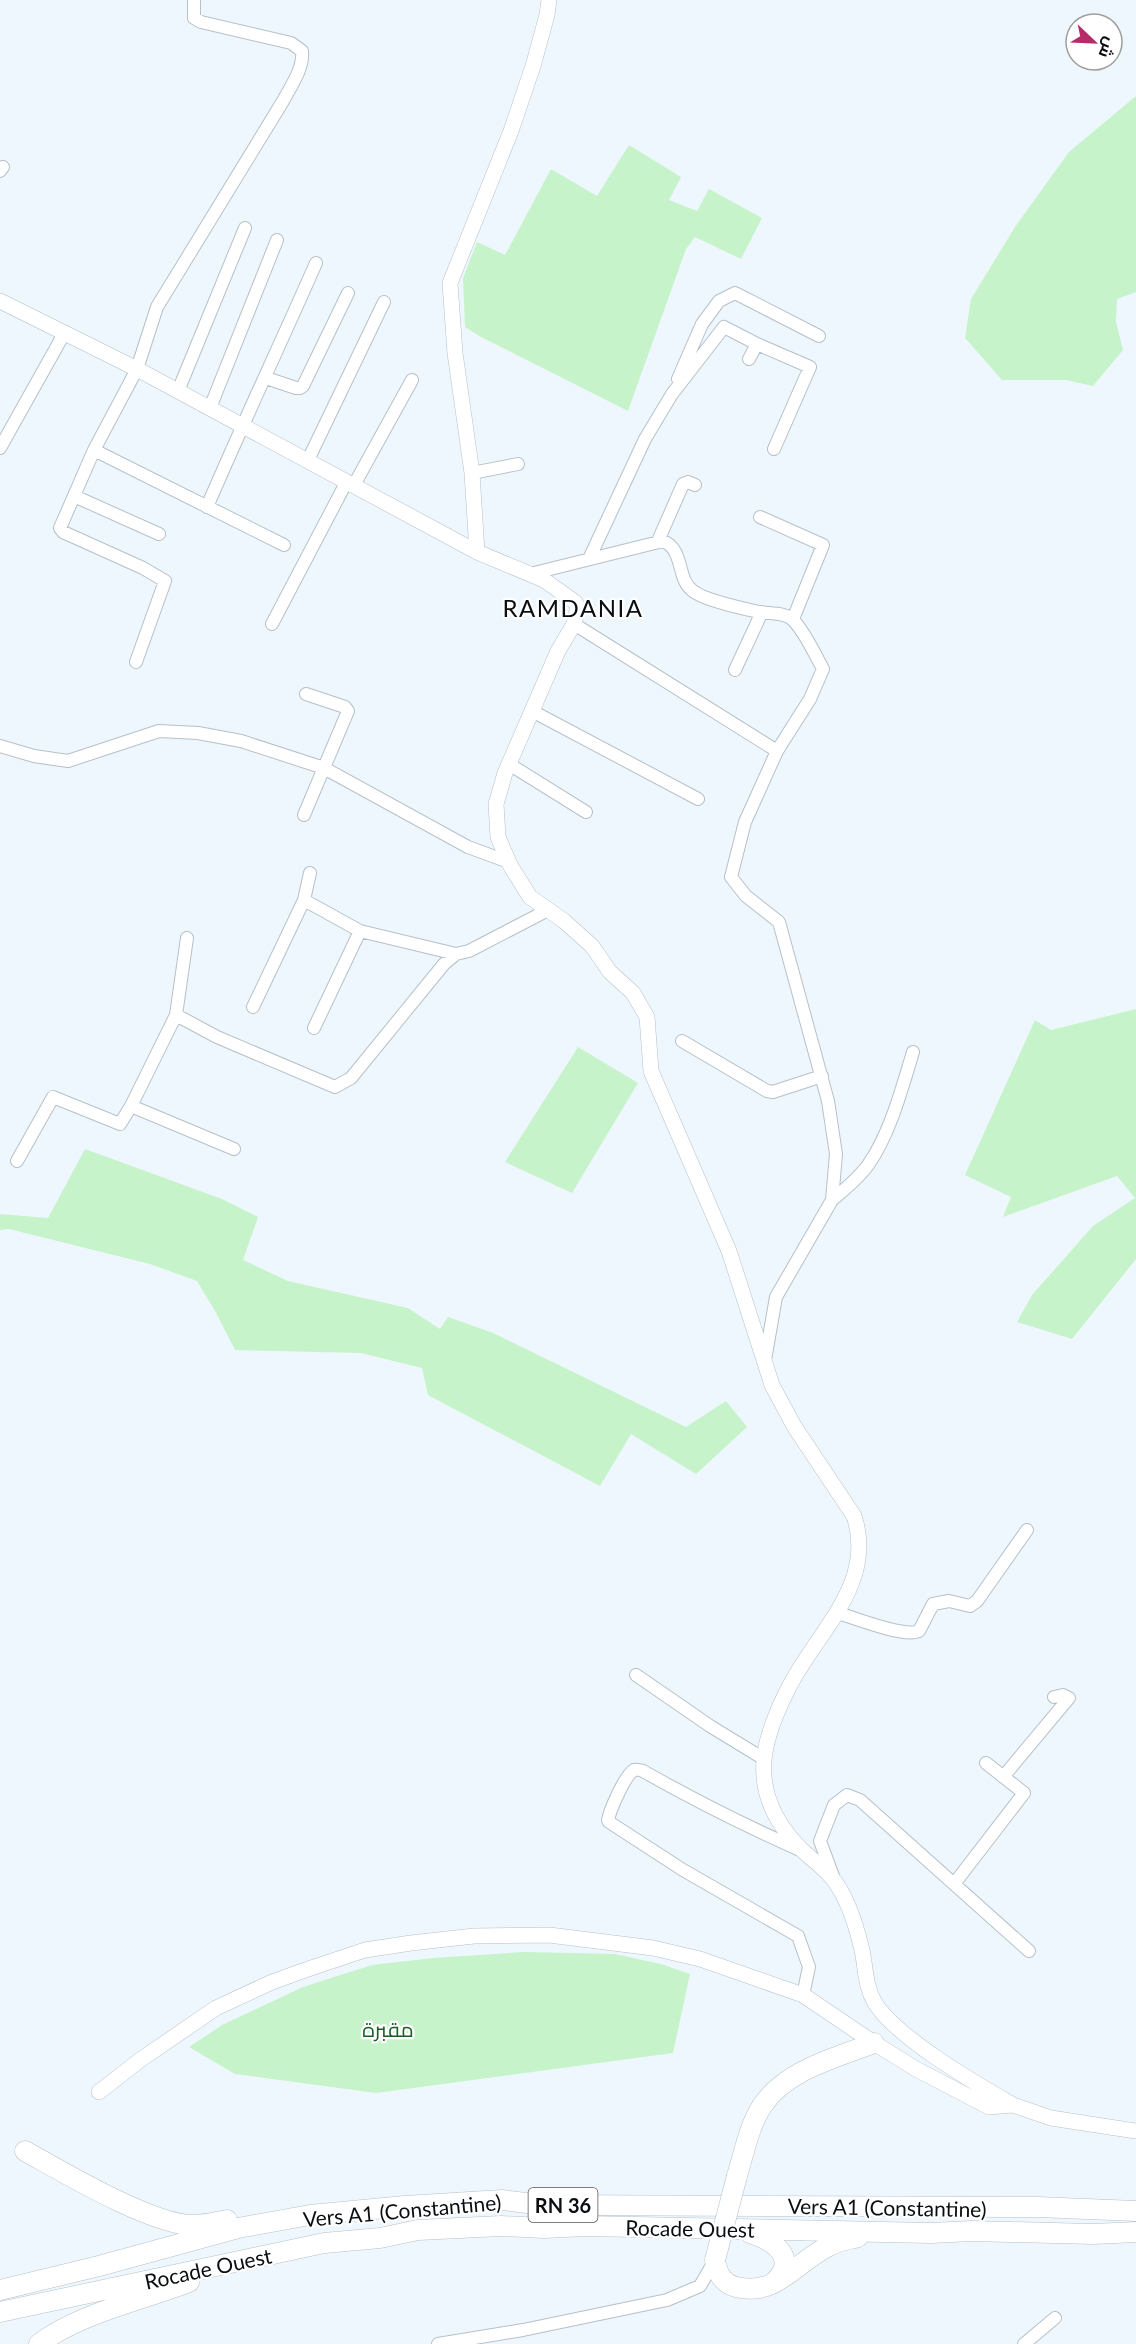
<svg xmlns="http://www.w3.org/2000/svg" width="1136" height="2344" viewBox="0 0 1136 2344" font-family="Lato,Cairo,sans-serif">
	<rect width="100%" height="100%" fill="#eff7fe"/>
	<path fill="#c6f3c9" d="M1136,96V292L1117,299L1116,322L1123,350L1093,386L1066,380H1002L965,338L971,299L1015,227L1069,152Z
		M629,145L681,177L669,200L697,211L709,189L762,218L741,259L695,237L686,249L628,411L481,337L465,327L463,278L477,242L505,255L551,169L597,196Z
		M1136,1009V1259L1072,1339L1017,1322L1032,1295L1093,1226L1135,1198L1117,1176L1003,1217L1011,1197L965,1175L1035,1020L1051,1030Z
		M578,1047L638,1083L572,1193L505,1162Z
		M85,1149L222,1199L258,1217L243,1260L288,1281L408,1308L440,1329L448,1317L493,1333L686,1427L726,1401L747,1427L696,1474L631,1434L600,1486L428,1395L422,1368L361,1353L235,1350L214,1309L197,1281L150,1264L9,1229L0,1230V1214L48,1218Z
		M524,1952L615,1954L661,1964L690,1974L673,2053L376,2093L235,2074L189,2047L222,2025L303,1987L372,1965L433,1958Z"/>
	<g fill="none" stroke-linecap="round" stroke-linejoin="round">
		<defs>
			<path id="minor" d="M0,171L3,167
				M757,344L810,367L774,449
				M266,378L296,388H300L303,386L348,293
				M678,379L702,324L719,301L735,293L819,336
				M178,391L245,228
				M210,408L277,240
				M0,448L65,332
				M94,450L284,545
				M308,460L384,302
				M472,473L518,464
				M354,485L412,380
				M74,496L159,534
				M207,507C242,425 280,345 316,263
				M760,517L823,545L793,619
				M658,541L683,484L688,482L695,485
				M589,559L645,439L672,394L724,327L757,344L749,359
				M530,574L663,541C685,550 676,579 693,591C704,600 745,609 759,612C770,614 786,612 794,621C806,634 814,653 823,669L810,699L777,751L745,822L731,877L746,896L779,922L828,1101L836,1154L832,1200L776,1297L765,1360
				M272,624L347,481
				M574,624L777,751
				M136,662L165,581L143,568L63,532L60,528L94,450L137,369L157,307L283,101C291,86 304,68 302,51L291,43L201,22L194,18V0
				M735,670L762,612
				M532,711L698,799
				M0,746L34,756L68,761L159,731L198,733L241,741L324,768L468,847L509,862
				M509,764L586,812
				M304,815L348,711L345,707L306,694
				M304,900L310,873
				M253,1007L304,900L360,931L456,954
				M176,1015L187,938
				M314,1028L360,931
				M682,1041L767,1091L773,1092L822,1076
				M131,1106L234,1149
				M17,1161L53,1097L120,1124L131,1106L176,1015L217,1037L335,1087L351,1078L444,964L456,954L469,951L548,910
				M832,1200C845,1189 858,1179 868,1165C890,1134 902,1088 913,1052
				M838,1613C855,1618 904,1638 919,1631L933,1604L949,1601L970,1606L977,1601L1027,1530
				M636,1675L710,1726L764,1759
				M1003,1777L1069,1698L1063,1695L1054,1697
				M800,1850C746,1826 694,1800 643,1771C640,1770 637,1769 634,1770C625,1775 610,1810 608,1820L609,1822L683,1870L798,1936L809,1967L803,1995
				M833,1876L820,1841L834,1805L847,1795L860,1800L1029,1951
				M954,1884L1024,1793L986,1763
				M438,2344L523,2330L667,2300L700,2286L715,2260
				M1024,2344L1055,2318"/>
			<path id="tertiary" d="M0,301L137,369L477,552L544,580L575,602L578,607L574,624L558,651L505,773L496,804L498,837L510,865L530,897L564,921L592,946L610,972L633,993L647,1017L651,1071L729,1251L772,1385L794,1426L854,1516C877,1586 814,1634 787,1691C777,1711 766,1737 764,1760C761,1796 778,1827 804,1852C822,1868 834,1875 845,1899C853,1915 858,1933 862,1950C866,1969 865,1986 875,2003C897,2038 975,2083 1013,2105
				M477,552L472,473L455,353L450,283L511,131L533,66L547,15L549,0
				M99,2092L140,2060L216,2008L272,1982L311,1968L365,1950L411,1943L474,1936L549,1935L653,1948L700,1959L803,1995L874,2043L916,2069L989,2107L1013,2105L1051,2118L1136,2131"/>
			<path id="trunk" d="M25,2151C63,2172 153,2226 194,2225C205,2225 216,2222 227,2220
				M737,2176C744,2153 749,2126 762,2106C786,2070 835,2058 874,2043
				M750,2233C775,2241 800,2259 773,2283
				M715,2260C717,2273 722,2283 736,2287C776,2297 795,2263 827,2247C836,2241 847,2240 858,2237
				M0,2290L99,2266L238,2228L310,2215L405,2206L502,2200L542,2205L1037,2207L1136,2211
				M0,2312L324,2243L380,2238L418,2230L501,2226L544,2228L585,2226L931,2233L972,2231L1093,2234L1136,2232
				M39,2344C78,2314 143,2300 189,2282"/>
		</defs>
		<use href="#minor" stroke="#b6c0c8" stroke-width="14"/>
		<use href="#tertiary" stroke="#b6c0c8" stroke-width="16"/>
		<use href="#trunk" stroke="#b6c0c8" stroke-width="21"/>
		<use href="#minor" stroke="#fff" stroke-width="12"/>
		<use href="#tertiary" stroke="#fff" stroke-width="15"/>
		<use href="#trunk" stroke="#fff" stroke-width="20"/>
		<defs>
			<path id="trunk-bridge" d="M715,2260L737,2176"/>
		</defs>
		<use href="#trunk-bridge" stroke="#b6c0c8" stroke-width="21" stroke-linecap="butt"/>
		<use href="#trunk-bridge" stroke="#fff" stroke-width="20"/>
	</g>
	<g text-anchor="middle" dominant-baseline="central" stroke-width="4.5" stroke-linejoin="round" paint-order="stroke">
		<rect fill="#fff" stroke="#545658" stroke-width="1.5" x="528.5" y="2188" width="69" height="34" rx="4.5"/>
		<g font-size="20" font-weight="bold" fill="#0a0e10">
			<text x="563" y="2205">RN 36</text>
		</g>
		<g font-size="21" fill="#1e5d29" stroke="#fff">
			<text x="388" y="2028">مقبرة</text>
		</g>
		<g font-size="21" fill="#0a0e10" stroke="#fff">
			<text transform="translate(887 2207) rotate(1)">Vers A1 (Constantine)</text>
			<text transform="translate(402 2210) rotate(-5)">Vers A1 (Constantine)</text>
			<text transform="translate(690 2228) rotate(1)">Rocade Ouest</text>
			<text transform="translate(208 2268) rotate(-12)">Rocade Ouest</text>
		</g>
		<g font-size="24" letter-spacing="1.5" fill="#0a0e10" stroke="#fff">
			<text x="573" y="607">RAMDANIA</text>
		</g>
	</g>
	<g transform="translate(1094 42) rotate(113)"><circle r="28" fill="#ffffff" stroke="#9d9f9f" stroke-width="1.5"/>
	<path d="M0-4.5L10 22L0 15L-10 22Z" fill="#b62c69"/>
	<text y="-9" font-size="16" font-weight="bold" text-anchor="middle" fill="#0a0e10">ش</text>
	</g>
</svg>
